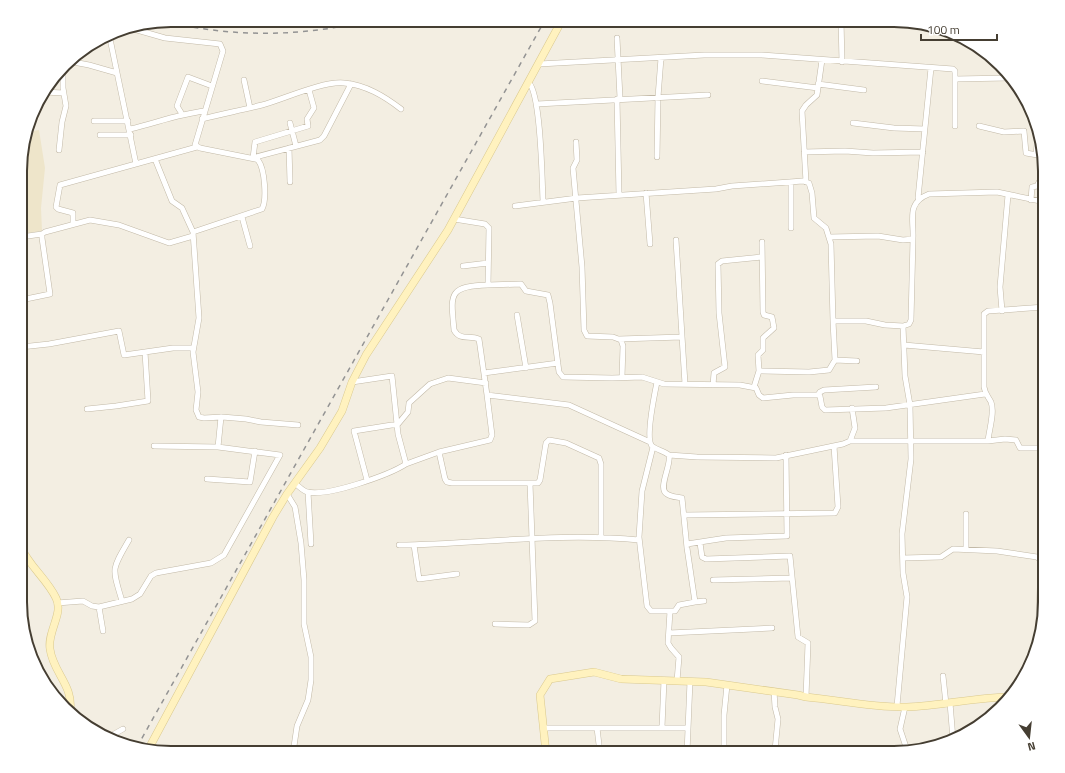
<svg xmlns="http://www.w3.org/2000/svg" width="1065" height="773" viewBox="0 0 1065 773" font-family="'Titillium Web',sans-serif">
	<rect width="100%" height="100%" fill="#f3eee2"/>
	<path fill="#eee5ca" d="M39,130L45,168L41,208L42,231L21,234V151L27,132Z"/>
	<g fill="none" stroke-linecap="round" stroke-linejoin="round">
		<defs>
			<path id="street" d="M841,20L842,62
				M130,28L165,38L220,44L223,51L195,145L200,148L255,159L258,160C265,169 267,200 262,209L193,232L199,318L193,352L198,392L196,410L199,417L204,418L222,417L246,419L261,422L298,425
				M109,34L136,164
				M617,38L620,98
				M68,61L89,65L117,73
				M539,64L704,55H762L953,69L955,71V126
				M955,79L1008,78
				M244,80L250,108
				M762,81L818,88
				M529,83C541,95 542,179 543,201
				M818,84L864,90
				M44,92L63,93
				M617,99L619,195
				M537,104L708,95
				M182,114L177,106L188,77L212,86
				M202,119C222,114 242,110 262,105C284,99 322,81 344,83C366,85 384,96 401,109
				M94,121H128
				M290,123L296,146
				M853,123L894,128L925,129
				M979,126L1004,132L1024,131L1026,153L1043,156
				M130,129C156,123 178,114 205,111
				M100,135H131
				M576,142L577,160L573,168L582,267L584,330L587,336L613,337L621,340L623,346L622,377
				M289,148L290,182
				M59,150L62,122L66,106L63,88V68
				M804,152L845,151L873,153L923,152
				M1036,155L1038,135
				M657,157L658,97L661,58
				M252,158L320,140L324,136L351,84
				M253,158L255,142L308,126L307,119L314,108L309,90
				M155,159L172,201L182,208L193,232
				M21,172H25
				M806,182L802,111L806,105L817,95L822,60
				M646,193L650,244
				M918,198L931,68
				M1031,200L1032,187L1037,186L1040,180L1041,155
				M515,206L577,198L716,189L732,186L803,181L809,183L812,193L814,218L826,228L831,244L833,321H866L885,325L903,326L905,376L910,405L911,459L902,534L903,573L907,597L897,706
				M242,217L250,246
				M454,219L485,224L489,228L488,285L521,284L526,291L548,295L550,303L559,372L563,377L612,378L642,377L664,384L740,385L756,388L759,395L763,398L793,395H818L820,396L822,407L825,410L886,408L985,394
				M73,224V213L58,209L56,207L60,185L197,147
				M791,228V183
				M21,237L42,234
				M829,237L878,236L903,240L913,239C914,219 906,203 929,194L997,192L1045,202
				M676,240L685,384
				M463,266L488,263
				M488,285C447,286 451,295 454,330C460,341 469,335 479,339L487,395L569,405L650,442
				M21,300L50,294L42,238V234L45,232L90,220L119,225L169,243L193,236
				M1045,307L988,311L984,314V387C985,394 988,396 991,402C995,412 989,430 988,441L1005,439L1016,440L1020,448H1045
				M1002,311L1000,287L1008,195
				M517,315L526,368
				M903,326L909,324L911,320L913,239
				M619,339L682,337
				M904,345L984,352
				M21,347L49,344L119,331L124,355L173,348H193
				M835,360L857,361
				M759,371L809,372L829,370L835,360L833,321
				M484,373L558,363
				M352,382L392,376L398,434L406,464L439,452L490,440L492,435L487,395
				M657,382C655,392 645,439 652,446C657,450 664,451 669,455C672,464 657,489 667,494C671,497 678,497 682,498L687,548L695,602L704,601
				M713,385L714,373L725,367L719,313L718,264L722,261L762,257
				M754,387L759,371L758,355L763,350V338L774,328L772,317L764,315L763,312L762,242
				M818,395L820,392L824,390L876,387
				M87,409L116,406L148,401L145,352
				M850,441H988
				M154,446L218,447
				M653,447L642,491L639,537L647,606L651,611H675L679,605L695,602
				M439,452L445,479L447,482L452,483H538L540,480L546,443L549,440L566,443L599,458L601,464V537
				M669,455L697,457L776,458L843,444L850,441L855,428L852,408
				M207,479L250,482L255,451
				M367,480L354,431L398,424L408,412L409,403L430,384L448,378L486,383
				M295,483C299,487 302,490 307,492C327,497 389,475 406,464
				M308,492L311,544
				M287,494L295,507L301,543L304,580V624L311,657V680L308,700L297,726L293,753
				M685,515L835,513L838,507L834,446
				M700,543L702,557L706,559L790,556L798,637L808,643L806,697
				M687,544L726,538L787,536L786,455
				M399,545C479,544 558,532 639,540
				M414,545L419,579L457,574
				M966,550V514
				M903,558L941,557L953,549L997,551L1037,557L1041,561L1038,640
				M713,580L792,578
				M122,601C112,567 111,571 129,540
				M57,603L83,601L92,606L99,607L132,599L140,594L151,576L156,573L211,563L224,555L280,455L218,447L221,417
				M99,607L103,631
				M670,611L668,643L671,648L679,657L677,681
				M495,624L529,625L535,621L530,483
				M669,633L772,628
				M943,676L946,704
				M774,691L775,707L778,719L775,750
				M950,703L953,739
				M905,707L900,729L907,750
				M662,727L664,680
				M543,728H687
				M597,728L600,753
				M107,738L123,729
				M687,753L690,681
				M724,753V715L727,685"/>
			<path id="secondary" d="M21,547C29,566 47,579 56,598C64,613 47,632 50,649C53,673 74,685 70,712
				M148,750L273,517L287,494L320,448L342,411L352,382L366,355L448,230L562,20
				M546,753L540,695L550,679L594,672L621,679L706,682L798,695L806,697C839,700 874,708 907,707C942,706 975,697 1011,697"/>
		</defs>
		<use href="#street" stroke="#c2b9a7" stroke-width="6"/>
		<use href="#secondary" stroke="#dac98e" stroke-width="8"/>
		<use href="#street" stroke="#fff" stroke-width="5"/>
		<use href="#secondary" stroke="#fff2bf" stroke-width="7"/>
		<path stroke="#939393" stroke-width="1.5" stroke-dasharray="5 5" stroke-linecap="butt" d="M164,21C232,38 304,37 371,20
			M137,747L545,20"/>
	</g>
	<path d="M0 0H1065V773H0ZM171 27H894A144 144 0 0 1 1038 171V602A144 144 0 0 1 894 746H171A144 144 0 0 1 27 602V171A144 144 0 0 1 171 27Z" fill="#fff" fill-rule="evenodd"/>
	<path fill="none" stroke="#453e32" stroke-width="2" d="M171 27H894A144 144 0 0 1 1038 171V602A144 144 0 0 1 894 746H171A144 144 0 0 1 27 602V171A144 144 0 0 1 171 27Z"/>
	<g transform="translate(1029 737) rotate(165)" stroke="#ffffff" stroke-width="3" paint-order="stroke">
	<path d="M0-3L7 15L0 10L-7 15Z" fill="#453e32"/>
	<text y="-6" font-size="11" font-weight="bold" text-anchor="middle" fill="#453e32">N</text>
	</g>
	<path d="M921 34v6h76v-6" fill="none" stroke="#453e32" stroke-width="2"/>
	<text x="927" y="34" font-size="12" fill="#453e32" stroke="#ffffff" stroke-width="3" paint-order="stroke">100 m</text>
</svg>
